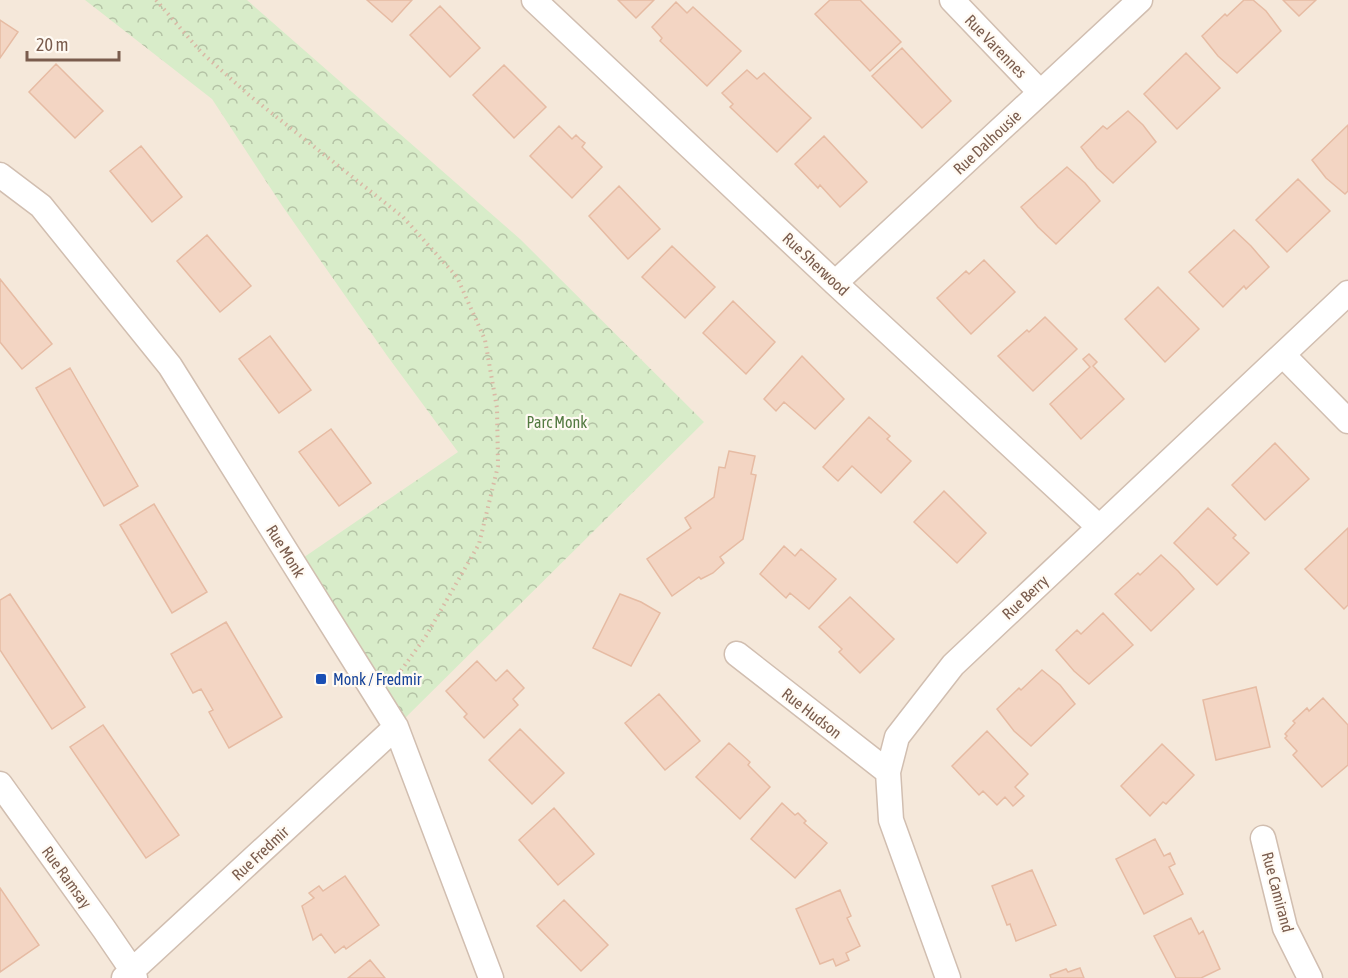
<svg xmlns="http://www.w3.org/2000/svg" width="1348" height="978" viewBox="0 0 1348 978" font-family="'Asap Condensed',sans-serif">
	<defs>
		<pattern id="park-crowns" width="20" height="18" patternUnits="userSpaceOnUse" patternTransform="scale(1.5)"><rect width="20" height="18" fill="#d8ecc9"/><path d="M2 6a3 3 0 1 1 6 0M12 15a3 3 0 1 1 6 0" fill="none" stroke="#b4c2a5"/></pattern>
	</defs>
	<rect width="100%" height="100%" fill="#fdf6ec"/>
	<path fill="#f5e8da" d="M0,0H1348V978H0Z"/>
	<path fill="url(#park-crowns)" d="M85,0H247L520,239L704,422L396,727L294,564L458,452L388,357L283,207L212,99Z"/>
	<path fill="#f3d5c3" stroke="#e6bba3" stroke-width="1.5" d="M367,0H412L392,22Z
		M618,0H654L636,18Z
		M830,0H860L901,42L870,71L815,14Z
		M1244,0H1253L1266,11L1281,31L1237,73L1218,56L1202,36L1225,14L1227,16Z
		M1283,0H1316L1299,16Z
		M676,2L687,13L693,7L741,51L707,86L660,41L662,38L652,27Z
		M440,6L480,48L450,77L410,35Z
		M0,20L18,32L0,58Z
		M902,48L951,101L922,128L872,76Z
		M1186,53L1220,88L1177,129L1144,94Z
		M56,64L103,111L75,138L29,92Z
		M504,65L546,107L514,138L473,95Z
		M747,70L757,79L764,73L811,118L777,152L730,107L733,104L722,93Z
		M1128,111L1143,125L1156,142L1113,183L1097,168L1081,147L1103,126L1107,129Z
		M1348,125V191L1345,194L1326,178L1312,160Z
		M559,126L572,139L576,135L580,139L585,143L582,147L602,167L572,198L530,156Z
		M824,136L867,182L840,207L820,185L818,188L795,164Z
		M141,146L182,197L152,222L110,171Z
		M1067,167L1085,183L1100,201L1056,244L1038,227L1021,207Z
		M1298,179L1330,211L1287,252L1256,220Z
		M619,186L660,229L628,259L589,216Z
		M1234,230L1251,246L1269,267L1246,289L1244,286L1223,307L1189,272Z
		M207,235L251,286L220,312L177,261Z
		M672,246L715,287L685,318L642,277Z
		M984,260L1015,292L971,334L937,298L966,271L969,274Z
		M0,279L52,344L22,369L0,342Z
		M1158,287L1199,329L1165,362L1125,319Z
		M733,301L775,342L746,374L703,333Z
		M1045,317L1077,349L1033,391L998,356L1027,330L1029,332Z
		M270,336L311,390L279,413L239,359Z
		M1089,354L1097,362L1093,366L1124,399L1081,439L1050,404L1090,367L1083,359Z
		M802,356L844,399L815,429L784,402L776,411L764,399Z
		M70,368L138,486L104,506L36,388Z
		M869,417L890,436L887,439L911,461L881,493L852,466L838,481L823,467Z
		M331,429L371,483L339,506L299,452Z
		M1275,443L1309,479L1265,520L1232,485Z
		M729,451L755,456L751,474L756,475L743,539L720,557L724,563L713,573L701,579L699,577L672,596L647,559L691,528L685,518L714,497L719,467L725,468Z
		M944,491L986,533L957,563L914,522Z
		M154,504L207,592L172,613L120,525Z
		M1208,508L1236,535L1233,538L1249,553L1217,585L1174,543Z
		M1348,528V605L1344,609L1305,569Z
		M784,546L795,556L801,549L836,579L809,609L790,593L786,598L760,574Z
		M1161,555L1178,571L1194,589L1151,631L1115,594L1138,573L1140,575Z
		M10,594L85,707L52,729L0,650V600Z
		M620,594L641,602L660,613L631,666L593,648Z
		M850,597L894,639L860,673L839,652L842,649L819,627Z
		M1103,613L1133,645L1089,684L1074,671L1056,650L1077,630L1081,634Z
		M226,622L282,717L229,748L209,712L213,710L201,689L193,693L171,654Z
		M477,661L496,681L507,670L524,688L513,699L518,705L484,738L464,717L467,714L446,691Z
		M1042,670L1060,685L1075,704L1031,746L1014,731L997,709L1019,688L1021,690Z
		M1256,687L1270,747L1216,760L1203,700Z
		M659,694L700,741L665,770L625,723Z
		M1323,698L1348,725V765L1322,787L1293,755L1297,751L1285,738L1287,736L1285,734L1295,723L1293,721L1307,708L1309,711Z
		M103,725L179,835L146,858L70,747Z
		M520,729L564,773L532,804L489,760Z
		M987,731L1028,774L1015,787L1024,796L1013,806L1005,797L997,805L983,791L979,795L952,766Z
		M729,743L750,762L748,765L770,787L740,819L696,777Z
		M1162,744L1194,775L1166,804L1163,802L1150,816L1121,786Z
		M782,803L795,815L798,813L806,821L804,823L827,843L795,878L751,839Z
		M554,808L594,854L558,885L519,840Z
		M1155,839L1164,856L1170,853L1175,864L1169,867L1183,894L1144,914L1116,859Z
		M1032,870L1056,925L1016,941L1010,924L1007,925L992,886Z
		M345,876L379,925L346,949L344,946L335,953L321,934L313,940L302,906L314,898L309,893L319,886L323,891Z
		M0,888L39,945L0,972Z
		M840,890L851,916L847,918L860,946L846,953L849,960L836,966L833,959L820,964L796,909Z
		M564,900L608,945L581,971L537,926Z
		M1191,918L1199,934L1203,931L1220,969L1201,978H1176L1154,936Z
		M370,960L385,978H348Z
		M1080,968L1084,978H1051L1050,975L1066,969L1068,972Z"/>
	<g fill="none" stroke-linecap="round" stroke-linejoin="round">
		<defs>
			<path id="minor" d="M534,0L835,283L1099,527
				M952,0L1040,92
				M0,175L41,206L170,366L396,727L491,978
				M835,283L1140,0
				M1283,355L1348,421
				M737,654L888,772
				M0,784L104,929L132,970L135,978
				M1263,838L1285,928L1310,978
				M124,978L396,727
				M948,978L891,820L888,772L897,737L953,665L1348,293"/>
		</defs>
		<use href="#minor" stroke="#d1beb0" stroke-width="27"/>
		<path stroke="#d9b8a5" stroke-width="4" stroke-dasharray="1.5 4.5" stroke-linecap="butt" d="M156,0L201,52L250,96L403,217L457,277L485,340L497,408L498,466L479,544L426,636L397,676"/>
		<use href="#minor" stroke="#fff" stroke-width="24"/>
	</g>
	<rect fill="#1a4fb4" stroke="#fffaf3" stroke-width="2" x="315" y="673" width="12" height="12" rx="3"/>
	<g text-anchor="middle" dominant-baseline="central" stroke-width="4.5" stroke-linejoin="round" paint-order="stroke">
		<g font-size="16" fill="#7a5c4d" stroke="#fffaf3">
			<text transform="translate(996 46) rotate(46)">Rue Varennes</text>
			<text transform="translate(987 142) rotate(-43)">Rue Dalhousie</text>
			<text transform="translate(816 264) rotate(43)">Rue Sherwood</text>
			<text transform="translate(286 551) rotate(58)">Rue Monk</text>
			<text transform="translate(1025 597) rotate(-43)">Rue Berry</text>
			<text transform="translate(812 713) rotate(38)">Rue Hudson</text>
			<text transform="translate(260 853) rotate(-43)">Rue Fredmir</text>
			<text transform="translate(67 877) rotate(54)">Rue Ramsay</text>
			<text transform="translate(1278 892) rotate(75)">Rue Camirand</text>
		</g>
		<g font-size="16" fill="#537a41" stroke="#fffaf3">
			<text x="557" y="422">Parc Monk</text>
		</g>
		<g font-size="16" fill="#164399" stroke="#fffaf3" text-anchor="start">
			<text x="333" y="679">Monk / Fredmir</text>
		</g>
	</g>
	<path d="M27 51v9h92v-9" fill="none" stroke="#7a5c4d" stroke-width="3"/>
	<text x="36" y="51" font-size="18" fill="#7a5c4d" stroke="#fffaf3" stroke-width="4.5" paint-order="stroke">20 m</text>
</svg>
